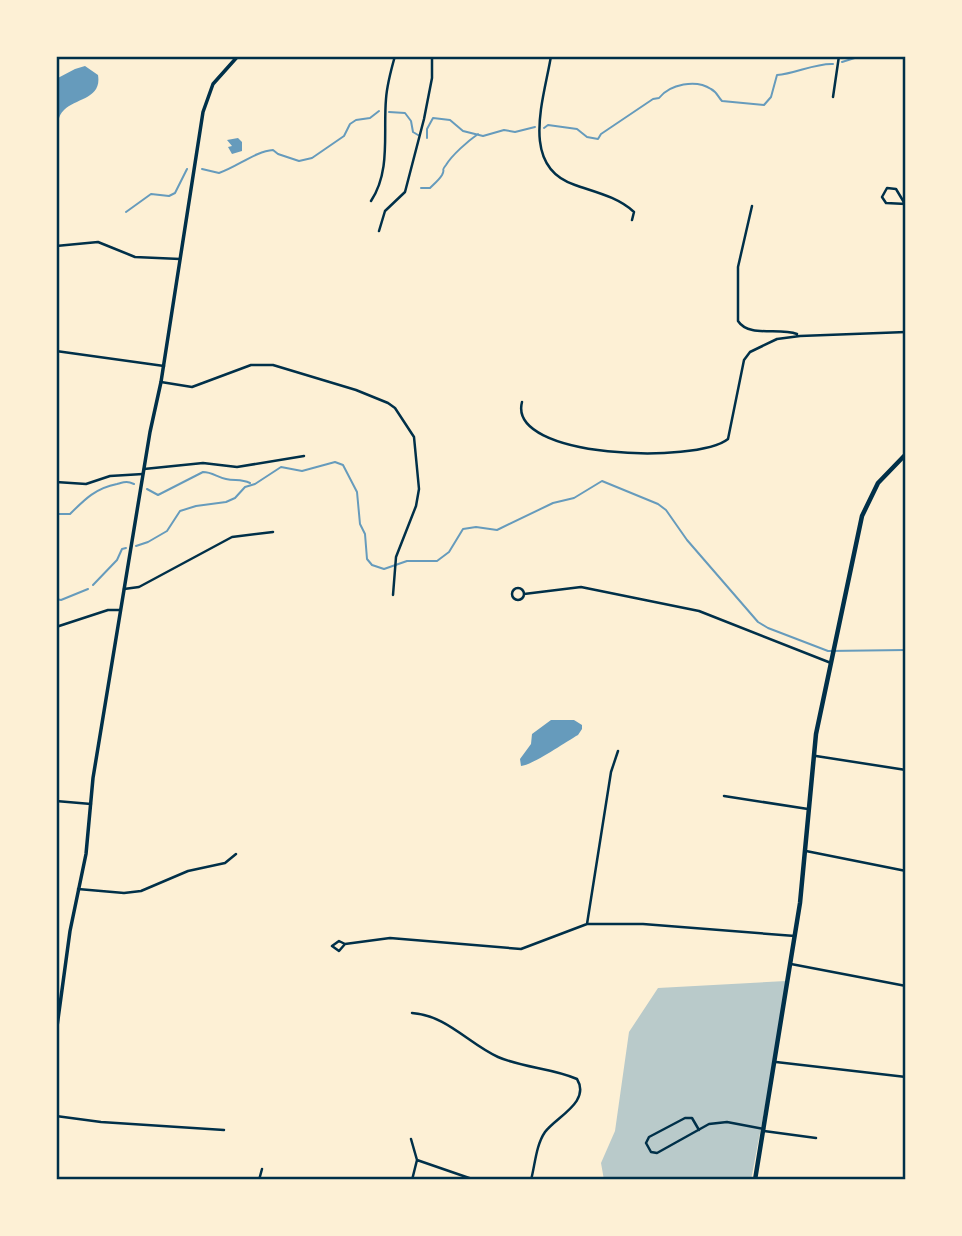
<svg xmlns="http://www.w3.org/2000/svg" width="962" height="1236" viewBox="0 0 962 1236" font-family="'Roboto Condensed',sans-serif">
	<rect width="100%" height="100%" fill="#fdf0d5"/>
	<path fill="#b9caca" d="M786,981L772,1070L751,1180H604L601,1163L615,1131L629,1032L658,988Z"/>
	<path fill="#669bbc" d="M85,66L98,75C102,99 76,98 64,110C57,116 59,125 56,132V79L75,69Z
		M238,138L242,142V151L232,154L228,147L232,146L227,140Z
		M551,720H574L582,725V729L578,735C564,743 533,765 521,766L520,759L531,744L532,734Z"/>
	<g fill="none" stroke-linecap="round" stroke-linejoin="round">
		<path stroke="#669bbc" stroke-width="2" d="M842,62L861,56
			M389,112L405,113L411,121L413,132L418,135
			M544,128L548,125L577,129L587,137L598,139L601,134L653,99L659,98C670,84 696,79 711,89C717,92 718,97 722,101L764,105L771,97L777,75C795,74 815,63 833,64
			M427,138V129L433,118L450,120L463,131L483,136L504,130L515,132L535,127
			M202,169L219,173C237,167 256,151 273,150L278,154L299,161L312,158L344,136L350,124L356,120L370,118L379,111
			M421,188H430C434,184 439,180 442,175C446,167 440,173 446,165C452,155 468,141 478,134
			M126,212L151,194L169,196L175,193L187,169
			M147,489L158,495L203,472C212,472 217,477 226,479C235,481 241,479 250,483
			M56,514H70C85,499 96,488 117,484C125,482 127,481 134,484
			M136,546L148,542L167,531L180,511L196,506L226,502L235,498L245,487L255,484L281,467L302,471L335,462L343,465L357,492L360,524L365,534L367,559L372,565L384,569L407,561H437L449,552L463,529L476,527L497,530L553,503L574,498L602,481L658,504L666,510L687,540L758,622L768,628L828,651L906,650
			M93,585L117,560L122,549L126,548
			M56,599L61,600L88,589"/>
		<path stroke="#003049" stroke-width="2.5" d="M551,56C544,99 519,167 575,185C595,192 618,197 634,212L632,220
			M833,97L839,56
			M371,201C391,171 383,133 386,99C387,84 391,70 395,56
			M905,204L896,189L887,188L882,197L886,203L906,204
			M752,206L738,267V321C749,338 779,327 797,334
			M379,231L385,211L405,192L424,119L432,78V56
			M56,246L98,242L135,257L180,259
			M56,351L164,366
			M161,382L192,387L251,365H273L356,390L388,403L395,408L414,437L419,489L416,506L396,557L393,595
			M522,402C507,459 697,464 728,439L744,360L750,352L777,339L800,336L906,332
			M144,469L203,463L237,467L304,456
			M56,482L86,484L110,476L143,474
			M512 594a6 6 0 1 1 12 0a6 6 0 1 1-12 0Z
			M124,589L139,587L232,537L273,532
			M524,594L581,587L699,611L831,663
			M56,627L108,610H120
			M816,756L906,770
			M724,796L808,809
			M56,801L91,804
			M806,851L906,871
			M78,889L124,893L141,891L188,871L225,863L236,854
			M587,924L611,772L618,751
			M345,944L339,941L332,946L339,951L345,944L390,938L521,949L587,924H643L795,936
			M791,964L906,986
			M412,1013C446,1015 469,1044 498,1057C523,1068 552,1068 577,1079C591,1102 556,1117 545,1132C536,1145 535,1165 531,1180
			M776,1062L906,1077
			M56,1116L101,1122L224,1130
			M699,1130L692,1118H685L649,1137L646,1143L651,1152L657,1153L709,1124L727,1122L764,1129
			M764,1131L816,1138
			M411,1139L417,1160L412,1180
			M417,1160L475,1180
			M259,1180L262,1169"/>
		<path stroke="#003049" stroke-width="3.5" d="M56,1034L70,931L86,854L93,778L150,432L161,382L203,112L213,84L238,56"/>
		<path stroke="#003049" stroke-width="4.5" d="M755,1180L800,903L816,734L862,516L878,483L906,454"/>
	</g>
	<rect width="962" height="1236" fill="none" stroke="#fdf0d5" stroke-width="116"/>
	<rect x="58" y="58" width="846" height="1120" fill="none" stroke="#003049" stroke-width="2.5"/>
</svg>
